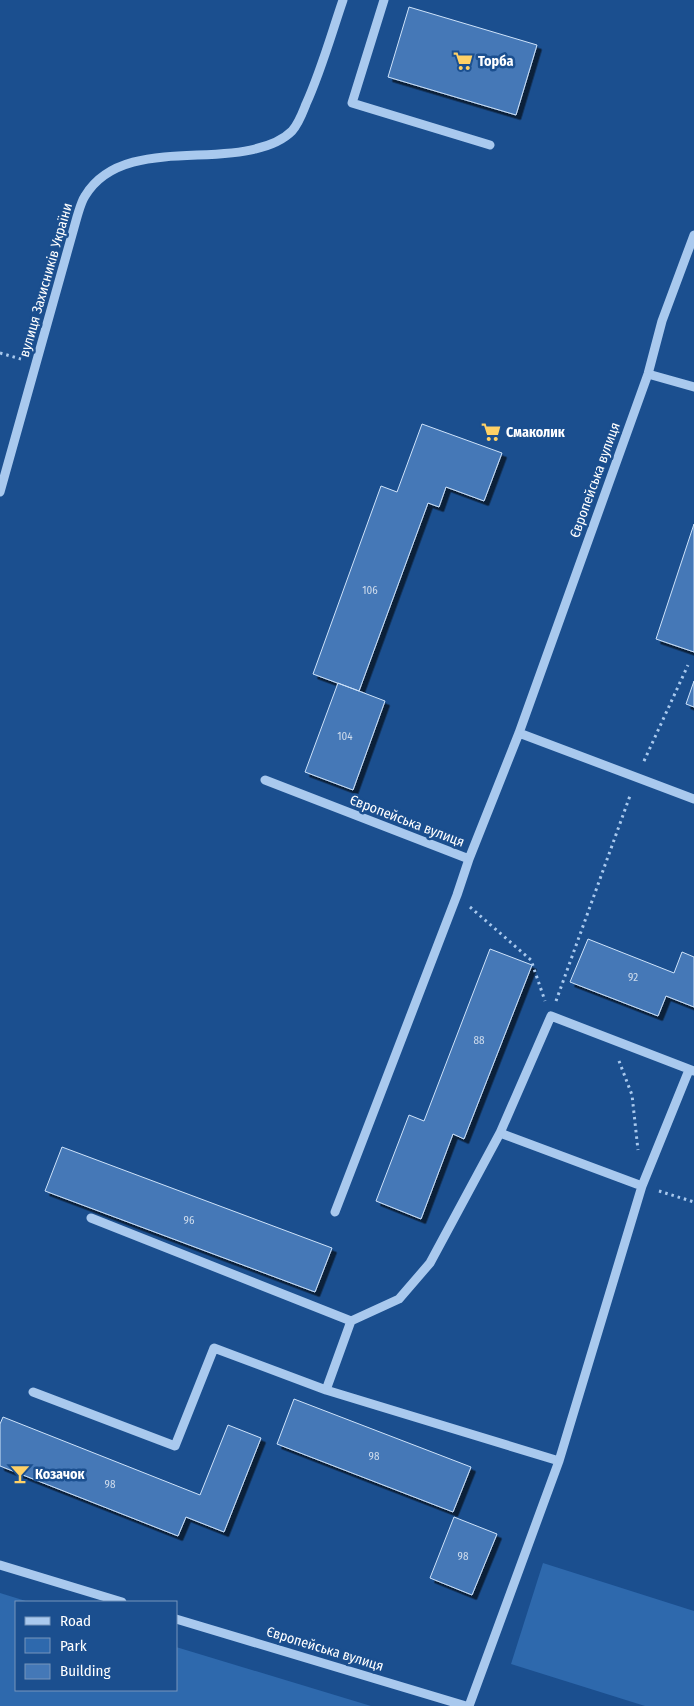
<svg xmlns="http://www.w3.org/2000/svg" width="694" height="1706" viewBox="0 0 694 1706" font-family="'Fira Sans Condensed',sans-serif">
	<defs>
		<filter id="shadow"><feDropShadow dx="4.5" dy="4.5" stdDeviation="0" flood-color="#0009"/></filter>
	</defs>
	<rect width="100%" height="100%" fill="#1b4f8f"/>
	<path fill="#2e69ad" d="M543,1563L694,1611V1706H645L511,1664Z
		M0,1593L29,1602H16V1690H176V1647L371,1706H0Z"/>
	<path fill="#4478b7" stroke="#cfe3fa" filter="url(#shadow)" d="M409,7L537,45L516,115L388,77Z
		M422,424L502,453L484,501L446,487L439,507L428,503L359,691L313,674L381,486L397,492Z
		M694,524V652L656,639Z
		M694,681V707L686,704Z
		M338,683L385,701L353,790L305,772Z
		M588,939L674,973L682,952L694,957V1007L666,996L658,1016L570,982Z
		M490,949L532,965L464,1139L453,1134L421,1219L376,1201L409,1115L424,1121Z
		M62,1147L332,1248L315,1292L45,1191Z
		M294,1399L471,1467L453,1512L277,1444Z
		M3,1417L200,1495L228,1425L261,1438L224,1532L186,1517L178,1536L0,1466V1424Z
		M454,1517L497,1534L472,1595L430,1578Z"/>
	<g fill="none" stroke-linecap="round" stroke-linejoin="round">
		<path stroke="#a9c9ee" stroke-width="3" stroke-dasharray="2.5 4" stroke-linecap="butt" d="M0,353L21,359
			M644,761L688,665
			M470,907L531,960L545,1001
			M556,1001L631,793
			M619,1061L632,1095L638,1150
			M659,1191L694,1202"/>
		<path stroke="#a9c9ee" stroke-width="9" d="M384,0L352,103L490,145
			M648,374L694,387
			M0,492L77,217C79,211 81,202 85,196C118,141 202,163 255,149C268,146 282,141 292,131C299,123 302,114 306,104C321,71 331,35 343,0
			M519,733L694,799
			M265,780L469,859L519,733L648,374L662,321L694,235
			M500,1133L551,1016L694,1071
			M335,1212L457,895L469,859
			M91,1218L351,1321L399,1299L430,1263L500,1133L642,1186
			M326,1390L351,1321
			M33,1392L175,1446L214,1348L326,1390L559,1461
			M0,1565L122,1602
			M176,1619L466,1706
			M469,1706L559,1461L642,1186L689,1070"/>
	</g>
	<defs>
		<symbol id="supermarket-bare" viewBox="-9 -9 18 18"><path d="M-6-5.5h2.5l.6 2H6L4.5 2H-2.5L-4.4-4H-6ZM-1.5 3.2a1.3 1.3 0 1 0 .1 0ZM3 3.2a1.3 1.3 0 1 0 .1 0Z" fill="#ffd166" stroke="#1b4f8f" stroke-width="2.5" paint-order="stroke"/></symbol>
		<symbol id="bar-bare" viewBox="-9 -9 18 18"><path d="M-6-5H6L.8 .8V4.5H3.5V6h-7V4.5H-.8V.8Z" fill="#ffd166" stroke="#1b4f8f" stroke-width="2.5" paint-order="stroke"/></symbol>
	</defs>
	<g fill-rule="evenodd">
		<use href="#supermarket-bare" x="449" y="47" width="28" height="28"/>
		<use href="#supermarket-bare" x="477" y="418" width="28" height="28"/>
		<use href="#bar-bare" x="6" y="1460" width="28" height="28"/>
	</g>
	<g text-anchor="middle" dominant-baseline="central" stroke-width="5" stroke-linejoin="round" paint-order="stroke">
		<g font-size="11" fill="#d0dded">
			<text x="370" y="590">106</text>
			<text x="345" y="736">104</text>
			<text x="633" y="977">92</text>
			<text x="479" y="1040">88</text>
			<text x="189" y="1220">96</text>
			<text x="374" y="1456">98</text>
			<text x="110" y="1484">98</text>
			<text x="463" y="1556">98</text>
		</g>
		<g font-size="14" font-weight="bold" fill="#fff" stroke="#1b4f8f" text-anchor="start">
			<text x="478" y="61">Торба</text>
			<text x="506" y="432">Смаколик</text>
			<text x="35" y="1474">Козачок</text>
		</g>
		<g font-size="14" fill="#fff" stroke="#1b4f8f">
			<text transform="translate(46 280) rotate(-74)">вулиця Захисників України</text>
			<text transform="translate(595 480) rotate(-70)">Європейська вулиця</text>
			<text transform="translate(407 821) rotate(21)">Європейська вулиця</text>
			<text transform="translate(325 1649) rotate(17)">Європейська вулиця</text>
		</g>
	</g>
	<rect x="15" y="1601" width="162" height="90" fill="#1b4f8f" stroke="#7695bc"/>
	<rect x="25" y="1617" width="25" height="8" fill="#a9c9ee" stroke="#7695bc"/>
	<text x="60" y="1626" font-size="15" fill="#ffffff">Road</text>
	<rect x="25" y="1638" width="25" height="15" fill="#2e69ad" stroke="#7695bc"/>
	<text x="60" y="1651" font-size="15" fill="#ffffff">Park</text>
	<rect x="25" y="1664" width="25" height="15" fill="#4478b7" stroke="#7695bc"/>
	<text x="60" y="1676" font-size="15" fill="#ffffff">Building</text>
</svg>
